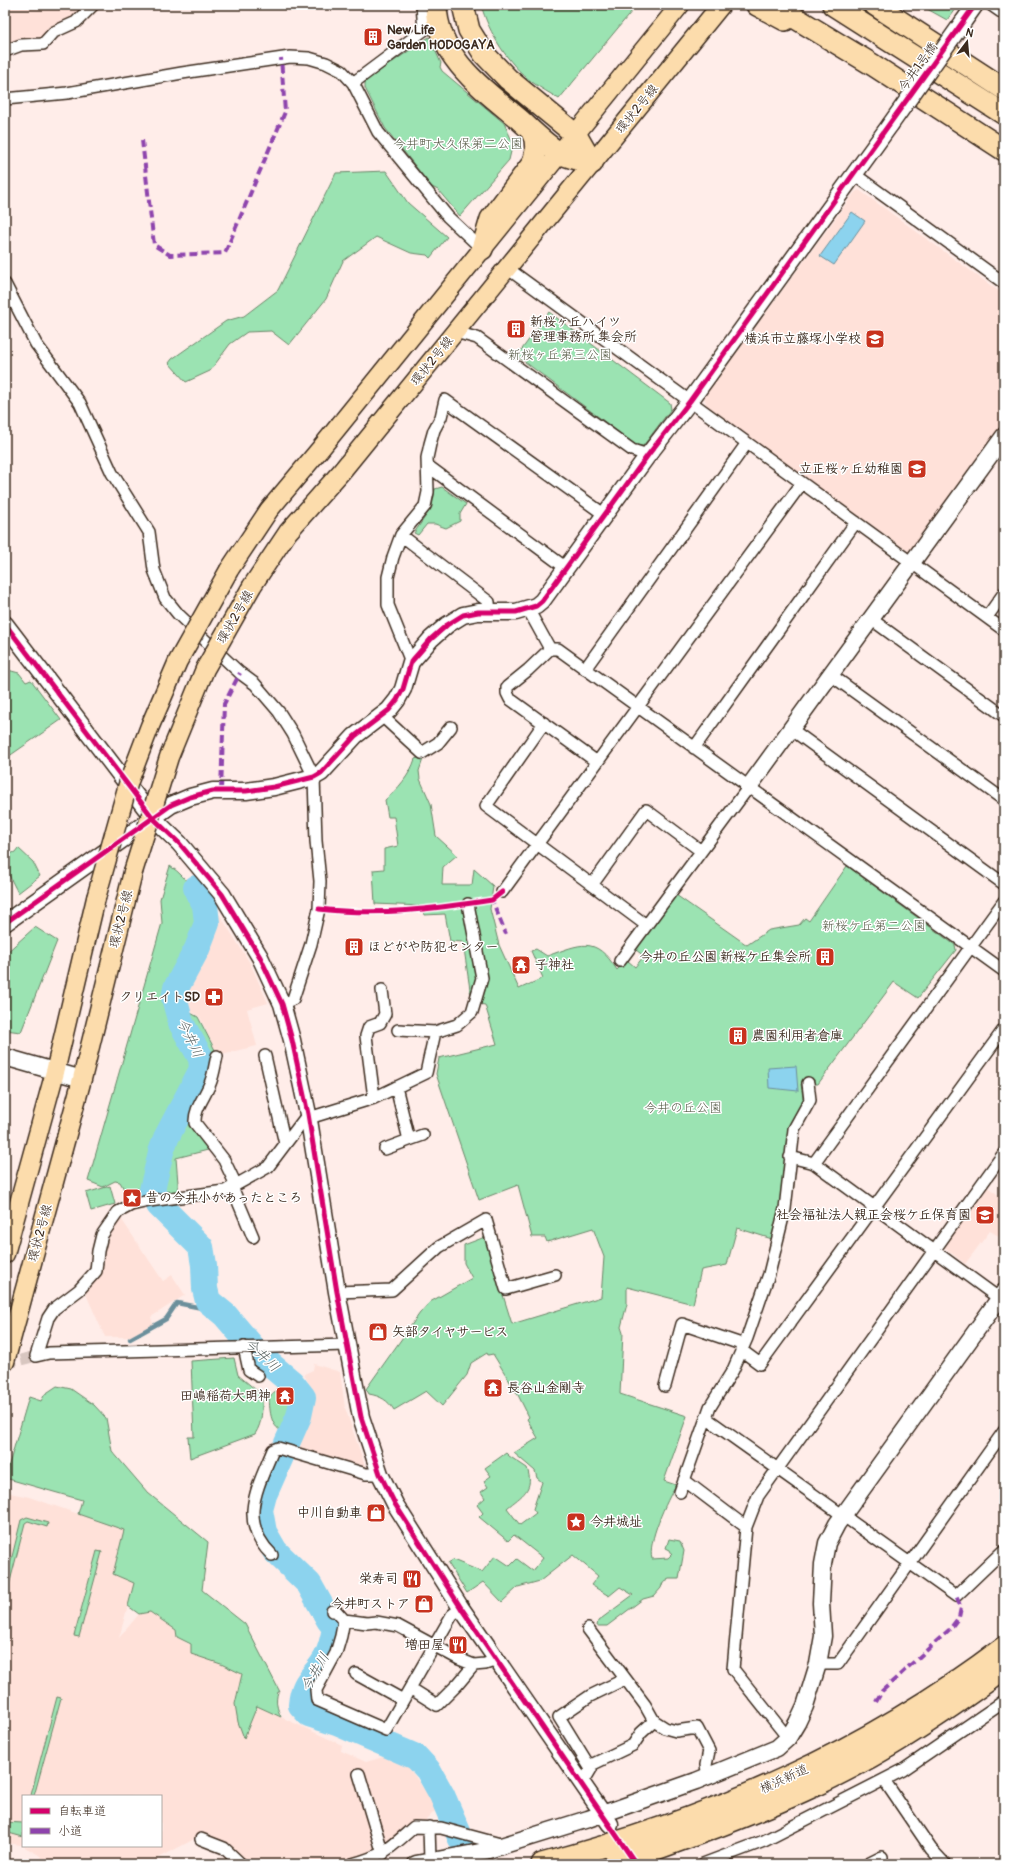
<svg xmlns="http://www.w3.org/2000/svg" width="1009" height="1869" viewBox="0 0 1009 1869" font-family="Pangolin,'Klee One',sans-serif">
	<rect width="100%" height="100%" fill="#ffede9"/>
	<filter id="ink" filterUnits="userSpaceOnUse"><feTurbulence type="fractalNoise" baseFrequency=".025" numOctaves="2"/><feDisplacementMap in="SourceGraphic" scale="8" xChannelSelector="R" yChannelSelector="G"/><feConvolveMatrix kernelMatrix="1 2 1 2 8 2 1 2 1" color-interpolation-filters="sRGB"/></filter>
	<g filter="url(#ink)">
		<path fill="#ffe1d9" fill-rule="evenodd" d="M5,5H87L77,16L41,40L5,46Z
			M859,190L1004,295V422L909,552L707,407L704,397L855,192Z
			M218,912L250,963L268,1003L247,1009L257,1046L217,1055L200,1017L187,1009L185,987L197,963L212,916Z
			M986,1186L1004,1199V1239L990,1231L965,1264L943,1246Z
			M120,1217L163,1281L172,1275L185,1295L151,1317L153,1324L130,1337H105L85,1292L98,1279L103,1266L104,1249L112,1230Z
			M314,1364L340,1372L345,1408L366,1469L298,1451L313,1404L310,1386L304,1374L313,1370Z
			M5,1492L29,1497L125,1530L113,1574L134,1583L119,1638L139,1614L150,1612L176,1630L177,1637L221,1664L242,1674L235,1704L244,1737L257,1706L342,1745L341,1751L366,1762L390,1755L406,1764L438,1808L391,1855L362,1864H243L200,1836L155,1860L141,1864H48L39,1855L21,1845L5,1843ZM23,1796H161V1846H23Z"/>
		<path fill="#9be3b2" stroke="#6b8668" d="M481,5H637L559,99C550,93 540,88 532,82C508,64 489,33 481,5Z
			M920,5H958L947,20Z
			M429,37L441,63L440,67L442,71L504,123L513,143L509,160L460,216L438,190L432,187L385,128L365,88V81Z
			M386,171L408,203L447,237L430,258L427,255L411,253L376,237L343,261L326,299L289,345L271,331L247,332L230,344L210,371L186,382L169,363L172,359L226,321L244,316L278,290L336,173Z
			M549,312L670,403L671,409L643,446L636,445L517,356Z
			M442,487L466,504L460,514V521L446,528L435,524H427L418,535L414,533L432,507L435,489Z
			M8,670L19,673L26,682L31,680L61,720L5,759V672Z
			M418,758L423,759L419,771L420,779L431,804L436,836L457,855L443,867L442,885H472L474,869L493,886L490,909L499,945L519,989L543,978L531,951L536,949L547,956C581,944 595,935 617,970L627,960L635,967L644,956L636,950L637,945L676,895L747,945L769,930L799,925L805,918L809,921L847,866L955,945L956,950L918,998L894,982L818,1084H801L803,1098L805,1101L788,1133L781,1201L772,1239L737,1228L727,1265L701,1270L693,1304L627,1287V1304L621,1327L623,1333L620,1394L687,1416L664,1481L676,1485C667,1500 647,1542 652,1559L668,1558L672,1554L670,1550L666,1548L669,1539L680,1541L684,1551L679,1579H669L663,1582L661,1588L654,1596L643,1599L607,1626H597L598,1621L633,1595L620,1587L609,1596L591,1585L598,1576L573,1555L540,1581L518,1587L502,1602L483,1582L467,1593L448,1563L453,1560L482,1572L495,1556L510,1566L517,1559L533,1571L543,1558L514,1535L508,1541L479,1517L483,1513L477,1505L485,1498L481,1492L488,1487L484,1481L491,1476L485,1468L506,1453L509,1456L527,1468C535,1490 522,1495 507,1508L520,1525L536,1513L533,1509L542,1482L537,1478L535,1471L514,1453L538,1438L527,1419L529,1417L518,1395L493,1354L488,1355L487,1353L471,1363L467,1375L442,1406L426,1391L394,1410C388,1400 380,1396 369,1394L366,1389L420,1313L430,1302L472,1278L464,1263V1245L485,1237L512,1324L601,1297L604,1257L593,1228L547,1242L545,1237H532L518,1185L479,1200L436,1074L439,1058L497,1044L485,1005L472,1003L463,942L450,941L445,914L424,915L422,906L375,904L373,870L384,869V849L398,846L394,817H388L385,800C398,789 410,775 415,759Z
			M18,848L33,862L40,876L18,893C12,881 5,870 5,856L15,852Z
			M170,866C189,878 198,899 209,918L196,964L183,986L185,1010L198,1017L217,1054L191,1123L212,1149L176,1158L179,1196L130,1200L120,1182L115,1181L103,1187L88,1181L162,923L160,899Z
			M35,927L57,941L21,1032L5,1030V954Z
			M110,1186L115,1204L91,1211L86,1193Z
			M234,1358L238,1375L262,1395C262,1409 263,1422 255,1434L190,1458L188,1437H194L191,1361Z
			M283,1384C302,1401 295,1414 286,1433C270,1428 270,1412 269,1397Z
			M57,1386L71,1389L94,1405L106,1418L112,1451L148,1493L208,1542L202,1590L245,1624L280,1692H278C275,1702 277,1708 281,1717L257,1706L244,1738L238,1722L235,1704L242,1674L221,1664L191,1654V1644L177,1637L176,1630L150,1612L139,1614L128,1606L134,1583L113,1574L124,1530L78,1514L82,1500L5,1478L29,1397L41,1401L45,1394Z
			M27,1517L48,1523L47,1527L28,1521L25,1523L5,1601V1585L21,1520Z
			M97,1551L102,1552L79,1637L74,1636Z
			M57,1697L61,1698L34,1796L31,1795Z
			M5,1822L23,1823V1837L5,1832Z"/>
		<path fill="#8cd3ee" stroke="#6c8f9b" d="M852,212L865,221L834,265L820,256Z
			M796,1066L798,1091L769,1088L768,1068Z"/>
		<g fill="none" stroke-linecap="round" stroke-linejoin="round">
			<path stroke="#6c8f9b" stroke-width="4.5" d="M130,1339L166,1319L177,1303L212,1310L225,1315"/>
			<path stroke="#8cd3ee" stroke-width="26" d="M196,888L205,905L207,923L197,949L176,988L174,998L181,1023L201,1058L202,1069L166,1138L161,1152L152,1190L159,1205L201,1247L204,1265L205,1289L208,1301L225,1315L260,1356L292,1383L303,1397L299,1416L264,1495L260,1510L264,1532L275,1551L309,1584L329,1620L335,1628C333,1639 331,1649 326,1658C315,1678 303,1679 301,1705L309,1714L337,1723L416,1757L428,1770L442,1795L461,1839"/>
			<path stroke="#d8c6c0" stroke-width="11" stroke-dasharray="11 5.5" stroke-linecap="butt" d="M5,1364L36,1356"/>
			<defs>
				<path id="street" d="M991,5L1004,14
					M5,51L21,45L43,44L54,32L76,22L93,5
					M353,83L424,30L422,5
					M5,99L67,93L182,73L290,57L309,58L326,63L342,71L353,83L378,132L448,217L482,249
					M854,174L1004,283
					M507,268L1004,630
					M5,284L36,344L80,403L112,473L149,532L154,570L165,598L178,614L208,643L240,673L255,684L279,712L293,734L314,777L316,841L320,881L319,909L311,944L293,999L282,1004
					M455,332L477,338L632,450L648,455
					M428,466L566,568
					M401,535L489,602L490,613
					M528,609L550,649
					M987,617L1004,593
					M871,619L1004,716
					M411,662L388,605V577L393,557L401,535L425,506L428,492L427,458L430,444L434,430L441,417L445,400L605,515
					M585,669L747,443
					M831,675L1004,800
					M382,716L422,753L438,743L451,727
					M544,723L486,806L646,925
					M791,729L1004,884
					M694,748L856,522
					M597,762L510,699L507,693V687L528,670L550,649H558L1004,971
					M592,885L646,810L701,851
					M502,892L802,483
					M620,961L748,788
					M398,1030L435,1032
					M217,1056C215,1064 214,1073 211,1081C206,1096 194,1108 195,1123L224,1160L236,1185
					M265,1056L285,1144
					M396,1087L409,1140L423,1135
					M374,1098L366,1036L369,1027L380,1023L385,1014L382,990
					M308,1114L268,1167L225,1191L149,1201L131,1205L118,1212L102,1235L98,1251L96,1271L79,1290L54,1309L48,1318L36,1356L49,1353L347,1345
					M309,1118L374,1098L426,1073L435,1032L457,1025L472,1012L482,978L468,904
					M385,1149L409,1140
					M790,1157L814,1163L1004,1302
					M814,1163L1004,901
					M232,1187L253,1237
					M337,1292L392,1290L439,1247L486,1220L506,1289L555,1275
					M244,1347L249,1370L258,1376
					M741,1350L760,1364L1004,1029
					M665,1386L682,1324L744,1345
					M706,1418L956,1596L1004,1550
					M684,1480L746,1527
					M680,1492L710,1407L733,1370L747,1338L769,1274L785,1209L794,1129L810,1100L808,1083
					M272,1555C237,1521 258,1487 273,1450L278,1448L366,1474H380
					M332,1611H336L344,1620L341,1636L336,1653L316,1690L317,1700L386,1730L410,1688L437,1705L458,1684L474,1665
					M344,1620L367,1623L376,1622L398,1626L459,1659L474,1665L485,1664L497,1660
					M588,1629L645,1705L654,1721L665,1728L676,1731L697,1728L709,1751L706,1765L708,1776
					M818,1664H838L1004,1431
					M356,1674L403,1700
					M410,1688L452,1615L461,1608
					M788,1738L733,1669L746,1527L758,1496L1004,1153
					M589,1766L633,1745L641,1733L654,1721
					M359,1774L383,1854
					M884,1780L931,1849L945,1864
					M582,1784L591,1769L559,1717L590,1696L625,1679
					M429,1827L430,1861
					M201,1839L224,1848L241,1864
					M352,1864C384,1856 391,1847 414,1827L441,1828L504,1845
					M703,1864L764,1841L903,1770L1004,1701
					M868,1864L882,1857"/>
				<path id="secondary" d="M963,22L975,5
					M5,624L153,818L179,843L222,894L260,957L282,1004L292,1040L308,1114L337,1292L361,1417L380,1474L395,1504L461,1608L610,1824
					M748,788L1004,436
					M5,923L171,805L190,797L213,791H246L274,787L314,777L321,773L355,736L389,710L397,700L403,689L411,662L431,639L447,625L463,615L478,612H516L536,606L542,601L648,455L690,401L890,125
					M5,1057L82,1079
					M416,1864L485,1851L588,1819L696,1781L777,1748L788,1738L797,1723L805,1706L818,1664L823,1636L821,1603L823,1564L827,1543L837,1524L1004,1292"/>
				<path id="primary" d="M229,570L269,510L321,448L680,5
					M252,586L288,532L341,472L721,5
					M5,1254L55,1072L96,898
					M5,1362L82,1079L133,872"/>
				<path id="highway" d="M436,5C437,57 483,89 520,120C531,130 547,146 560,153C569,158 582,160 592,163
					M463,5L469,30L484,54L508,79L576,135L592,163
					M757,5L785,20
					M774,5L873,65L1004,150
					M833,5L1004,114
					M875,5L1004,89
					M482,249L491,219L533,163L536,151L535,139L531,130
					M542,1864C711,1819 865,1753 1004,1647
					M614,1864C678,1841 742,1819 803,1791C875,1759 941,1715 1004,1669"/>
			</defs>
			<use href="#street" stroke="#3b2a1e" stroke-width="14"/>
			<use href="#secondary" stroke="#3b2a1e" stroke-width="19"/>
			<use href="#primary" stroke="#3b2a1e" stroke-width="21"/>
			<use href="#highway" stroke="#3b2a1e" stroke-width="24"/>
			<use href="#street" stroke="#fff" stroke-width="11"/>
			<use href="#secondary" stroke="#fff" stroke-width="16"/>
			<use href="#primary" stroke="#fcdcac" stroke-width="18"/>
			<use href="#highway" stroke="#fcdcac" stroke-width="21"/>
			<defs>
				<path id="secondary-bridge" d="M890,125L963,22"/>
				<path id="primary-bridge" d="M133,872L169,757L205,669L252,586
					M96,898L129,781L150,726L178,661L229,570"/>
			</defs>
			<use href="#secondary-bridge" stroke="#3b2a1e" stroke-width="19" stroke-linecap="butt"/>
			<use href="#primary-bridge" stroke="#3b2a1e" stroke-width="21" stroke-linecap="butt"/>
			<use href="#secondary-bridge" stroke="#fff" stroke-width="16"/>
			<use href="#primary-bridge" stroke="#fcdcac" stroke-width="18"/>
			<path stroke="#8e44ad" stroke-width="4" stroke-dasharray="8 4" stroke-linecap="butt" d="M142,140L154,245L170,255L225,253L285,112L281,58
				M221,791L224,704L240,673
				M495,898L492,900L506,934
				M876,1702L882,1691L950,1629L959,1617L961,1608L956,1596"/>
			<defs>
				<path id="cycleway" d="M5,624L153,818L179,843L222,894L260,957L282,1004L292,1040L308,1114L337,1292L361,1417L380,1474L395,1504L461,1608L636,1864
					M319,909C379,916 433,909 492,900L502,892
					M5,923L171,805L190,797L213,791H246L274,787L314,777L321,773L355,736L389,710L397,700L403,689L411,662L431,639L447,625L463,615L478,612H516L536,606L542,601L648,455L690,401L975,5"/>
			</defs>
			<use href="#cycleway" stroke="#fff" stroke-width="8"/>
			<use href="#cycleway" stroke="#d6006c" stroke-width="5"/>
		</g>
	</g>
	<defs>
		<symbol id="building-square" viewBox="-11 -11 22 22"><rect x="-9" y="-9" width="18" height="18" rx="4" fill="#c8321e" stroke="#fff"/><path d="M-4-6H4V6H1V3H-1V6H-4ZM-2.5-4.3h1.7v1.8h-1.7ZM.8-4.3h1.7v1.8H.8ZM-2.5-1h1.7V.8h-1.7ZM.8-1h1.7V.8H.8Z" fill="#fff"/></symbol>
		<symbol id="school-square" viewBox="-11 -11 22 22"><rect x="-9" y="-9" width="18" height="18" rx="4" fill="#c8321e" stroke="#fff"/><path d="M0-5L7-2L0 1L-7-2ZM-4 1L0 2.5L4 1V4Q0 6-4 4Z" fill="#fff"/></symbol>
		<symbol id="temple-square" viewBox="-11 -11 22 22"><rect x="-9" y="-9" width="18" height="18" rx="4" fill="#c8321e" stroke="#fff"/><path d="M0-6L5-2H3V0L6.5 2.5H4V6H1.5V3h-3V6H-4V2.5H-6.5L-3 0V-2H-5Z" fill="#fff"/></symbol>
		<symbol id="pharmacy-square" viewBox="-11 -11 22 22"><rect x="-9" y="-9" width="18" height="18" rx="4" fill="#c8321e" stroke="#fff"/><path d="M-2-6h4v4h4v4h-4v4h-4v-4h-4v-4h4Z" fill="#fff"/></symbol>
		<symbol id="sight-square" viewBox="-11 -11 22 22"><rect x="-9" y="-9" width="18" height="18" rx="4" fill="#c8321e" stroke="#fff"/><path d="M0-6L1.8-2.2L6-1.7L2.9 1.2L3.7 5.4L0 3.3L-3.7 5.4L-2.9 1.2L-6-1.7L-1.8-2.2Z" fill="#fff"/></symbol>
		<symbol id="shop-square" viewBox="-11 -11 22 22"><rect x="-9" y="-9" width="18" height="18" rx="4" fill="#c8321e" stroke="#fff"/><path d="M-5-2.5h2.3a2.7 3.5 0 0 1 5.4 0H5L5.5 6h-11ZM-1.5-2.5h3a1.5 2.3 0 0 0-3 0Z" fill="#fff"/></symbol>
		<symbol id="restaurant-square" viewBox="-11 -11 22 22"><rect x="-9" y="-9" width="18" height="18" rx="4" fill="#c8321e" stroke="#fff"/><path d="M-5-6h1v4h1v-4h1v4h1v-4h1v5L-1.5 .5V6h-2V.5L-5-1ZM5-6V6H3V1.5H1.5Q1.5-4 5-6Z" fill="#fff"/></symbol>
	</defs>
	<g fill-rule="evenodd">
		<use href="#building-square" x="362" y="26" width="22" height="22"/>
		<use href="#building-square" x="505" y="318" width="22" height="22"/>
		<use href="#school-square" x="864" y="328" width="22" height="22"/>
		<use href="#school-square" x="906" y="458" width="22" height="22"/>
		<use href="#building-square" x="343" y="936" width="22" height="22"/>
		<use href="#building-square" x="814" y="946" width="22" height="22"/>
		<use href="#temple-square" x="510" y="954" width="22" height="22"/>
		<use href="#pharmacy-square" x="203" y="986" width="22" height="22"/>
		<use href="#building-square" x="727" y="1025" width="22" height="22"/>
		<use href="#sight-square" x="121" y="1187" width="22" height="22"/>
		<use href="#school-square" x="974" y="1204" width="22" height="22"/>
		<use href="#shop-square" x="367" y="1321" width="22" height="22"/>
		<use href="#temple-square" x="482" y="1377" width="22" height="22"/>
		<use href="#temple-square" x="274" y="1385" width="22" height="22"/>
		<use href="#shop-square" x="365" y="1502" width="22" height="22"/>
		<use href="#sight-square" x="565" y="1511" width="22" height="22"/>
		<use href="#restaurant-square" x="401" y="1568" width="22" height="22"/>
		<use href="#shop-square" x="413" y="1593" width="22" height="22"/>
		<use href="#restaurant-square" x="447" y="1634" width="22" height="22"/>
	</g>
	<g text-anchor="middle" dominant-baseline="central" stroke-width="3" stroke-linejoin="round" paint-order="stroke">
		<g font-size="13" font-weight="bold" fill="#3b2a1e" stroke="#fff" text-anchor="end">
			<text x="387" y="30" text-anchor="start">New Life<tspan x="387" dy="15">Garden HODOGAYA</tspan></text>
			<text x="530" y="322" text-anchor="start">新桜ヶ丘ハイツ<tspan x="530" dy="15">管理事務所 集会所</tspan></text>
			<text x="861" y="339">横浜市立藤塚小学校</text>
			<text x="903" y="469">立正桜ヶ丘幼稚園</text>
			<text x="368" y="947" text-anchor="start">ほどがや防犯センター</text>
			<text x="811" y="957">今井の丘公園 新桜ケ丘集会所</text>
			<text x="535" y="965" text-anchor="start">子神社</text>
			<text x="200" y="997">クリエイトSD</text>
			<text x="752" y="1036" text-anchor="start">農園利用者倉庫</text>
			<text x="146" y="1198" text-anchor="start">昔の今井小があったところ</text>
			<text x="971" y="1215">社会福祉法人親正会桜ケ丘保育園</text>
			<text x="392" y="1332" text-anchor="start">矢部タイヤサービス</text>
			<text x="507" y="1388" text-anchor="start">長谷山金剛寺</text>
			<text x="271" y="1396">田嶋稲荷大明神</text>
			<text x="362" y="1513">中川自動車</text>
			<text x="590" y="1522" text-anchor="start">今井城址</text>
			<text x="398" y="1579">栄寿司</text>
			<text x="410" y="1604">今井町ストア</text>
			<text x="444" y="1645">増田屋</text>
		</g>
		<g font-size="13" fill="#3b2a1e" stroke="#fff">
			<text transform="translate(918 67) rotate(-54)">今井1号橋</text>
			<text transform="translate(637 109) rotate(-51)">環状2号線</text>
			<text transform="translate(432 361) rotate(-51)">環状2号線</text>
			<text transform="translate(235 617) rotate(-60)">環状2号線</text>
			<text transform="translate(121 919) rotate(-76)">環状2号線</text>
			<text transform="translate(40 1233) rotate(-75)">環状2号線</text>
			<text transform="translate(784 1779) rotate(-25)">横浜新道</text>
		</g>
		<g font-size="13" fill="#535843" stroke="#fff">
			<text x="458" y="144">今井町大久保第二公園</text>
			<text x="560" y="355">新桜ヶ丘第三公園</text>
			<text x="874" y="926">新桜ケ丘第二公園</text>
			<text x="683" y="1108">今井の丘公園</text>
		</g>
		<g font-size="14" font-style="italic" fill="#535d5c" stroke="#fff">
			<text transform="translate(190 1038) rotate(65)">今井川</text>
			<text transform="translate(262 1355) rotate(44)">今井川</text>
			<text transform="translate(315 1672) rotate(-60)">今井川</text>
		</g>
	</g>
	<rect width="1009" height="1869" fill="none" stroke="#fff" stroke-width="20"/>
	<rect x="10" y="10" width="989" height="1849" fill="none" stroke="#3b2a1e" stroke-width="1.5" filter="url(#ink)"/>
	<rect x="22" y="1795" width="140" height="52" fill="#ffffff" stroke="#b1aaa5"/>
	<rect x="30" y="1808" width="20" height="6" fill="#d6006c" stroke="#b1aaa5"/>
	<text x="58" y="1815" font-size="12" fill="#3b2a1e">自転車道</text>
	<rect x="30" y="1828" width="20" height="6" fill="#8e44ad" stroke="#b1aaa5"/>
	<text x="58" y="1835" font-size="12" fill="#3b2a1e">小道</text>
	<g transform="translate(967 42) rotate(16)" stroke="#ffffff" stroke-width="3" paint-order="stroke">
	<path d="M0-3L7 15L0 10L-7 15Z" fill="#3b2a1e"/>
	<text y="-6" font-size="11" font-weight="bold" text-anchor="middle" fill="#3b2a1e">N</text>
	</g>
</svg>
